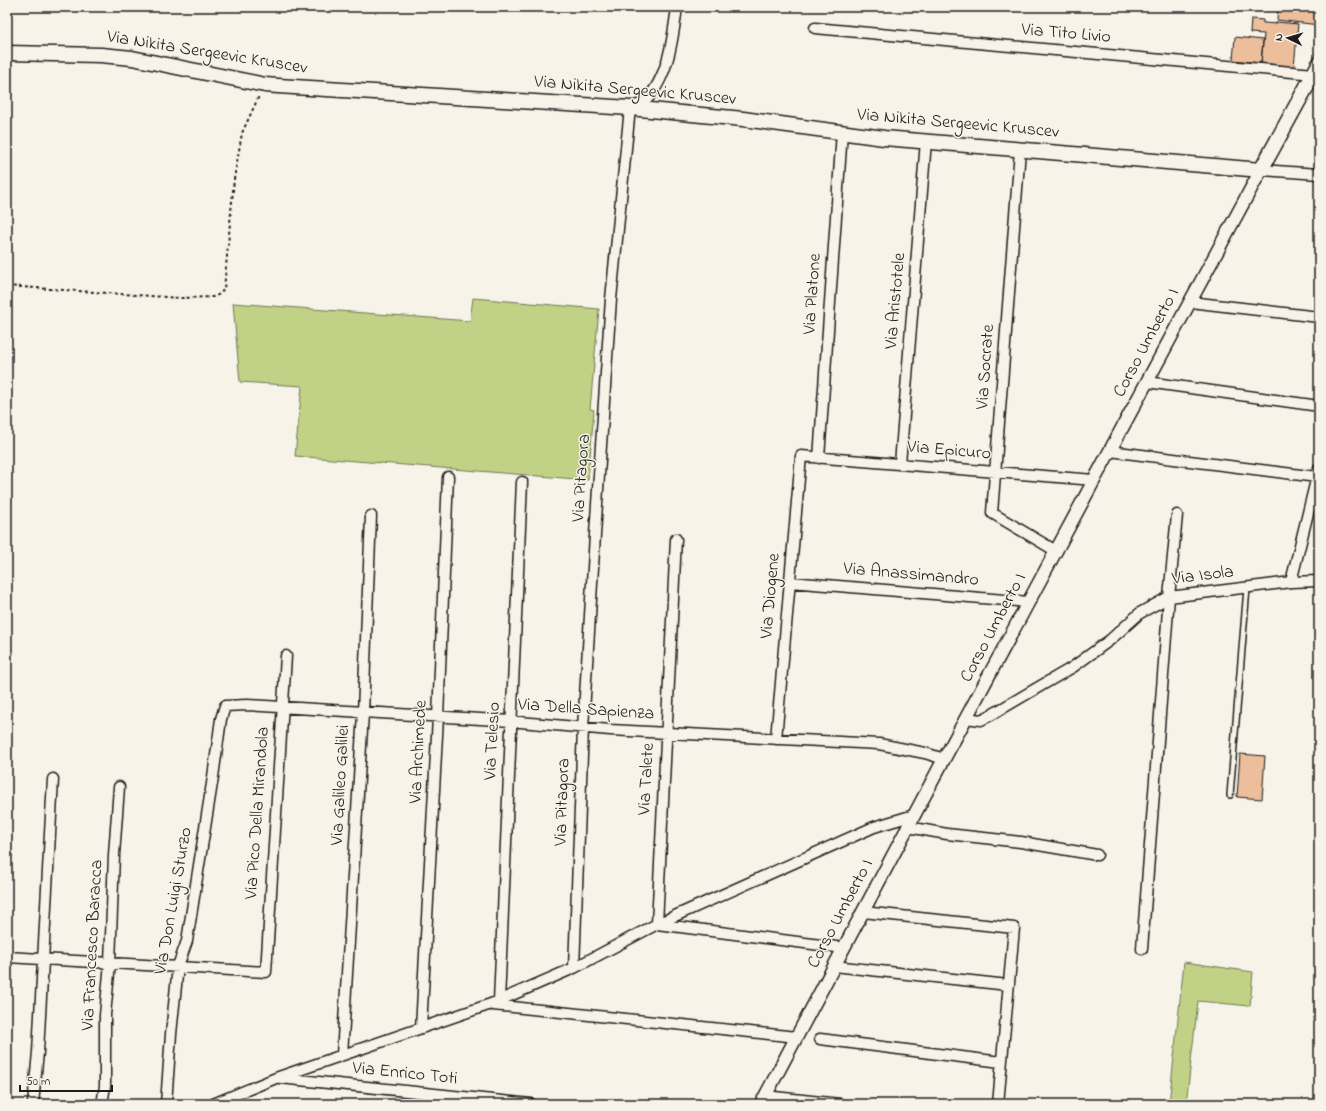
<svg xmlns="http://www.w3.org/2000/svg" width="1326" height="1111" viewBox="0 0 1326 1111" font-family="'Indie Flower',sans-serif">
	<rect width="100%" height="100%" fill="#f7f3e8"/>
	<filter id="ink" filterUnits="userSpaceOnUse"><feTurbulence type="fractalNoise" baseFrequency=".025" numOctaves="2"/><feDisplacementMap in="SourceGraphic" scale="8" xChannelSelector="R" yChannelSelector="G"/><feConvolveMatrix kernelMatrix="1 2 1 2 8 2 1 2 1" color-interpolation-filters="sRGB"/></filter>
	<g filter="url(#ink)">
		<path fill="#c1d287" stroke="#6e7752" d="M473,298L599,309L590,409L594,410L588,480L295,456L302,386L240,382L233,303L470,321Z
			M1184,962L1253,972L1250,1006L1198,1001L1186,1104H1169Z"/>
		<path fill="#ecbe9c" stroke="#1c1c1c" d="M1278,7H1319V25L1277,20Z
			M1251,19L1263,20V23H1265L1276,24V22L1298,24L1294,67L1261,63L1264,34L1250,33Z
			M1235,37L1263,40L1261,63L1233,60Z
			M1240,754L1265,756L1262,799L1237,797Z"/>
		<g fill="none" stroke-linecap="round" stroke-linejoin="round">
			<defs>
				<path id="service" d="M1230,795L1247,588"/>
				<path id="minor" d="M815,28L1314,74
					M1020,150L992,513L1056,551
					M1261,170L1319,174
					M1190,302L1319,317
					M1147,382L1319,406
					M1110,451L1317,477
					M819,458L842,132
					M900,464L926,141
					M676,539L657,924L844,948
					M790,582L1029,602
					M1291,582L1319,468
					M966,718L981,720L991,715L1073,667L1110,640L1140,613L1169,597L1291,582L1319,581
					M776,739L801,456L1094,480
					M908,827L947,834L1021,842L1097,855
					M863,912L1014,928L998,1104
					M1142,949L1169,597L1177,515
					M7,957L266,972L286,656
					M834,966L1008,985
					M574,968L583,728L596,519L611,299L630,108C634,106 640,105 644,102C668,80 673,38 677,7
					M499,1001L522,482
					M493,1005L797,1037
					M421,1028L438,717L448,477
					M820,1039L1001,1062
					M342,1055L363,713L371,516
					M280,1078L531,1104
					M765,1096L840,1104
					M33,1104L38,1052L53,779
					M102,1104L105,1086V1015L110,963L114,855L119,787
					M166,1104L171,1034L178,966L187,941L213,777L221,719L225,706L247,705L497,720L610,730L879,744L925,753L944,759
					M213,1104L276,1078L491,1004L574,968L657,924L874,827L914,815"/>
				<path id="tertiary" d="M761,1104L944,759L1261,170"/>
				<path id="secondary" d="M7,53L101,55L132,58L265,85L278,86L630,108L743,119L884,138L1261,170L1319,64"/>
			</defs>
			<use href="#service" stroke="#1c1c1c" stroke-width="8"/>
			<use href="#minor" stroke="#1c1c1c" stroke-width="13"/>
			<use href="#tertiary" stroke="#1c1c1c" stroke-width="15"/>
			<use href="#secondary" stroke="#1c1c1c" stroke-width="17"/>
			<path stroke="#1c1c1c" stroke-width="2" stroke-dasharray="3 3" stroke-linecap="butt" d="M7,286L180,298L213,297L220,294L224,289L234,179L242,133L259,96"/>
			<use href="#service" stroke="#f7f3e8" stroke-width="5"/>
			<use href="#minor" stroke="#f7f3e8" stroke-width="10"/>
			<use href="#tertiary" stroke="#f7f3e8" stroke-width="12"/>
			<use href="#secondary" stroke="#f7f3e8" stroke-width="14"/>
		</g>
	</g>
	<g text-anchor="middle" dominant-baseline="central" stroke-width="3" stroke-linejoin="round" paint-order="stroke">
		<g font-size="18" fill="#1c1c1c" stroke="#f7f3e8">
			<text transform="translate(1066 34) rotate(5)">Via Tito Livio</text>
			<text transform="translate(207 53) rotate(9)">Via Nikita Sergeevic Kruscev</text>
			<text transform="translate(635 91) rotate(5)">Via Nikita Sergeevic Kruscev</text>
			<text transform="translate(958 124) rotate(5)">Via Nikita Sergeevic Kruscev</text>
			<text transform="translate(813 294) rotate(-86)">Via Platone</text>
			<text transform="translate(896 301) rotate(-85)">Via Aristotele</text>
			<text transform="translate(1147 343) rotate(-62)">Corso Umberto I</text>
			<text transform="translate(986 367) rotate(-86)">Via Socrate</text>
			<text transform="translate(949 451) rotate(5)">Via Epicuro</text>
			<text transform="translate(582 478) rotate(-86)">Via Pitagora</text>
			<text transform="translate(911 575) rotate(5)">Via Anassimandro</text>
			<text transform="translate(1203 576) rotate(-7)">Via Isola</text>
			<text transform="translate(771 596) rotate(-85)">Via Diogene</text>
			<text transform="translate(994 628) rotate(-62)">Corso Umberto I</text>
			<text transform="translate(586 710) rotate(4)">Via Della Sapienza</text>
			<text transform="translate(493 741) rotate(-87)">Via Telesio</text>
			<text transform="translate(419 752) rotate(-87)">Via Archimede</text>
			<text transform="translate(647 779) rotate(-87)">Via Talete</text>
			<text transform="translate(341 785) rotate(-87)">Via Galileo Galilei</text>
			<text transform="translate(563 802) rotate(-88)">Via Pitagora</text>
			<text transform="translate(258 813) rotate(-86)">Via Pico Della Mirandola</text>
			<text transform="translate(174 901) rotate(-80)">Via Don Luigi Sturzo</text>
			<text transform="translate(841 914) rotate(-62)">Corso Umberto I</text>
			<text transform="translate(93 945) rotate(-87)">Via Francesco Baracca</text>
			<text transform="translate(405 1074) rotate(6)">Via Enrico Toti</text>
		</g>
	</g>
	<rect width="1326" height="1111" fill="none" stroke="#f7f3e8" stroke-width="24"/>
	<rect x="12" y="12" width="1302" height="1087" fill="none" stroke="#1c1c1c" stroke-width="1.5" filter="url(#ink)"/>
	<g transform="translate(1288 38) rotate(275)" stroke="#f7f3e8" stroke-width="3" paint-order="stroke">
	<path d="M0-3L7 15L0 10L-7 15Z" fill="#1c1c1c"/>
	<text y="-6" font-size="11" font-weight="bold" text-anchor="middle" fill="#1c1c1c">N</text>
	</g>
	<path d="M20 1085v6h92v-6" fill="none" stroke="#1c1c1c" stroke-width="2"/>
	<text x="26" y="1085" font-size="12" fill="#1c1c1c" stroke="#f7f3e8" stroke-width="3" paint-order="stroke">50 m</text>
</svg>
